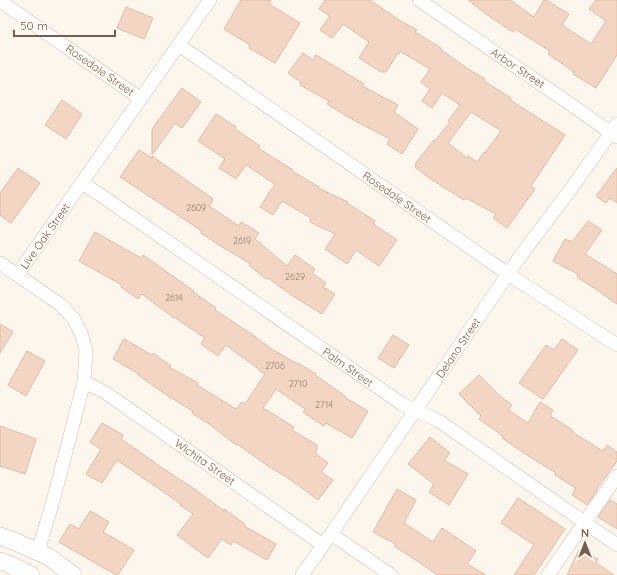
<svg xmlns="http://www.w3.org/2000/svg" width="617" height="575" viewBox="0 0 617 575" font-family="Quicksand,sans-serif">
	<rect width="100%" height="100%" fill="#fdf6ec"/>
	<path fill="#f3d5c3" stroke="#e6bba3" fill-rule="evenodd" d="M241,0H271L269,4L300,23L275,63L249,48L250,45L224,29Z
		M325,0H370L399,20L417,30L415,32L441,48L440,49L468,69L485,79L484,81L511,98L510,100L565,135L531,186L535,189L507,228L493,218L496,214L466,198L464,200L434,181H433L415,167L416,165L415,164L434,140L435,141L450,122L448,121L460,105L442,93L432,108L422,101L430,89L421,82L430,69L400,51L399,54L398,53L386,72H381L359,58L369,42L343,24L332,38L320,30L330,16L319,9ZM471,112L500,130L501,131L485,153L484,152L477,162L468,156L467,158L448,143Z
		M468,0H510L534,17L544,0H546L569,14L562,25L591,44L606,21L589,9L596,0H617V55L596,88L573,74L574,72L548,54L550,51L515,29L513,32L486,14Z
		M126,7L153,18L144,39L117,28Z
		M303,53L313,60L316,55L364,84L362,86L398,105L394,112L418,129L402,154L387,144L390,139L355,121L327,104L329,101L300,85L301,82L288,73Z
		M182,88L201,102L182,128L175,123L152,155V129Z
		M62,100L82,114L66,139L45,125Z
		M216,114L236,127L235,129L260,146L258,148L293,170L292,171L319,187L318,188L348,202L347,203L375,221L373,224L397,240L379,266L356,250L347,264L325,249L335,234L310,222L311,218L282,201L273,215L260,207L275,184L246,165L236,179L219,168L225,159L198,141Z
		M139,150L152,158V156L213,199L209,206L239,226L241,222L259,233L255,239L287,266L295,255L315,269L312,273L326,283L323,287L335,294L322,314L293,296L268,278L266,279L249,265L251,264L219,245L201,233L202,231L120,177Z
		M18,168L40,183L11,223L0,215V193Z
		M617,168V203L610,198L606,203L596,196Z
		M588,221L602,230L585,254L617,274V304L601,293H602L577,277L578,274L553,261L565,239L572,242Z
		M95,232L141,258L143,255L194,291L193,292L216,308L215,310L250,333L273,350L298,364V363L316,374L315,375L345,396L344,397L368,411L352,438L326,423L324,426L303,412L305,409L276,389L263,408L294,427L292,430L317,445V450L315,453L328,463L321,472L333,480L318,500L288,478L268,466L237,444L236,445L212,426L192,413L193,411L168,396L138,375L139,374L113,359L124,339L152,355L153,353L171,366L169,367L198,383L197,385L236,409L242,402L245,404L265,374L260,371V370L226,345L218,356L201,344L205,338L174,317V318L142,294L138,299L121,287L122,285L79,261Z
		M0,324L13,332L0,353Z
		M393,335L409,345L394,368L378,358Z
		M562,339L578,350L543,399L519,383L546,345L554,350Z
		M27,351L45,361L26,396L8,385Z
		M479,375L500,396L512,405L508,410L528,423L540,402L553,410L550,416L573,430L572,432L603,451L607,445L617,452V461L596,490L597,491L587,505L572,495L576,488L555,475L556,473L527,455L502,438L503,436L479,419L481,416L459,394Z
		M102,423L123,435L121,439L154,462H153L193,488L224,511V509L245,524L244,526L276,544L267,560L233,541L231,545L222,539L208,558L177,535L193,514L180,505L181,504L117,460L102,483L86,474L101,449L90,442Z
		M0,426L36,439L25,474L0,466Z
		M430,437L450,453L444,460L468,474L449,505L429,492L434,484L408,464Z
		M397,489L416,500L404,523L433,542L442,528L476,551L467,564L486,575H437L419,562L394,546L396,544L373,532Z
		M518,498L565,529L534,575H514L534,545L501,523Z
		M610,500L617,504V529L598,517Z
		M90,511L109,522L103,532L134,550L118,575H116L59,542L70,524L79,529Z
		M579,550L598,559L596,563L614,575H567Z"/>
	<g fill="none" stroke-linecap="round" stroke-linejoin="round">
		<defs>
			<path id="minor" d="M419,0L573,106L617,137
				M0,1L141,99
				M179,45L508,274L617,345
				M82,183L99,194L402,404L439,421L617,545
				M0,263L61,305L73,318L81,333L86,350L84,382L52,505L41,541L39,552
				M17,275L210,0
				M84,382L106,393L323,545
				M331,534L391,575
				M302,575L331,534L521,255L571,189L617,124
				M548,575L617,476"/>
			<path id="tertiary" d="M0,536L16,542L49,557L73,575
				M0,561L9,564L31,575"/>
		</defs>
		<use href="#minor" stroke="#d1beb0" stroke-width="14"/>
		<use href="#tertiary" stroke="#d1beb0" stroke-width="18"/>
		<use href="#minor" stroke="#fff" stroke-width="13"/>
		<use href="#tertiary" stroke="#fff" stroke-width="17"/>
	</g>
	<g text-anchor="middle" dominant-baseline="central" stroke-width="3.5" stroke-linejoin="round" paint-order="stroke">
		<g font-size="9" fill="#987a6a">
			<text x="196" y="207">2609</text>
			<text x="242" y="240">2619</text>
			<text x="295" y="276">2629</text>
			<text x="174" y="297">2614</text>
			<text x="275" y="365">2706</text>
			<text x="298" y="383">2710</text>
			<text x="324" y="404">2714</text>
		</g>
		<g font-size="11" fill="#7a5c4d" stroke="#fffaf3">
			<text transform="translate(518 68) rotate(34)">Arbor Street</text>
			<text transform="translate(100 70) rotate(35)">Rosedale Street</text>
			<text transform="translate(397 197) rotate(35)">Rosedale Street</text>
			<text transform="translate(45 236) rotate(-55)">Live Oak Street</text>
			<text transform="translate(458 348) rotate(-56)">Delano Street</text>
			<text transform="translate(348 367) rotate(35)">Palm Street</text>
			<text transform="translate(205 462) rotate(35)">Wichita Street</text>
		</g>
	</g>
	<g transform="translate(585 543)" stroke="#fffaf3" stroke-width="3" paint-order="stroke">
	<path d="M0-3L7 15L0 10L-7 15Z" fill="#7a5c4d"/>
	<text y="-6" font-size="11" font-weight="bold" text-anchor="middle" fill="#7a5c4d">N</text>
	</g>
	<path d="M14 30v6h101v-6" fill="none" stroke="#7a5c4d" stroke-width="2"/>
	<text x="20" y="30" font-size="12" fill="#7a5c4d" stroke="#fffaf3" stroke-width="3" paint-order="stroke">50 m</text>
</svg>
